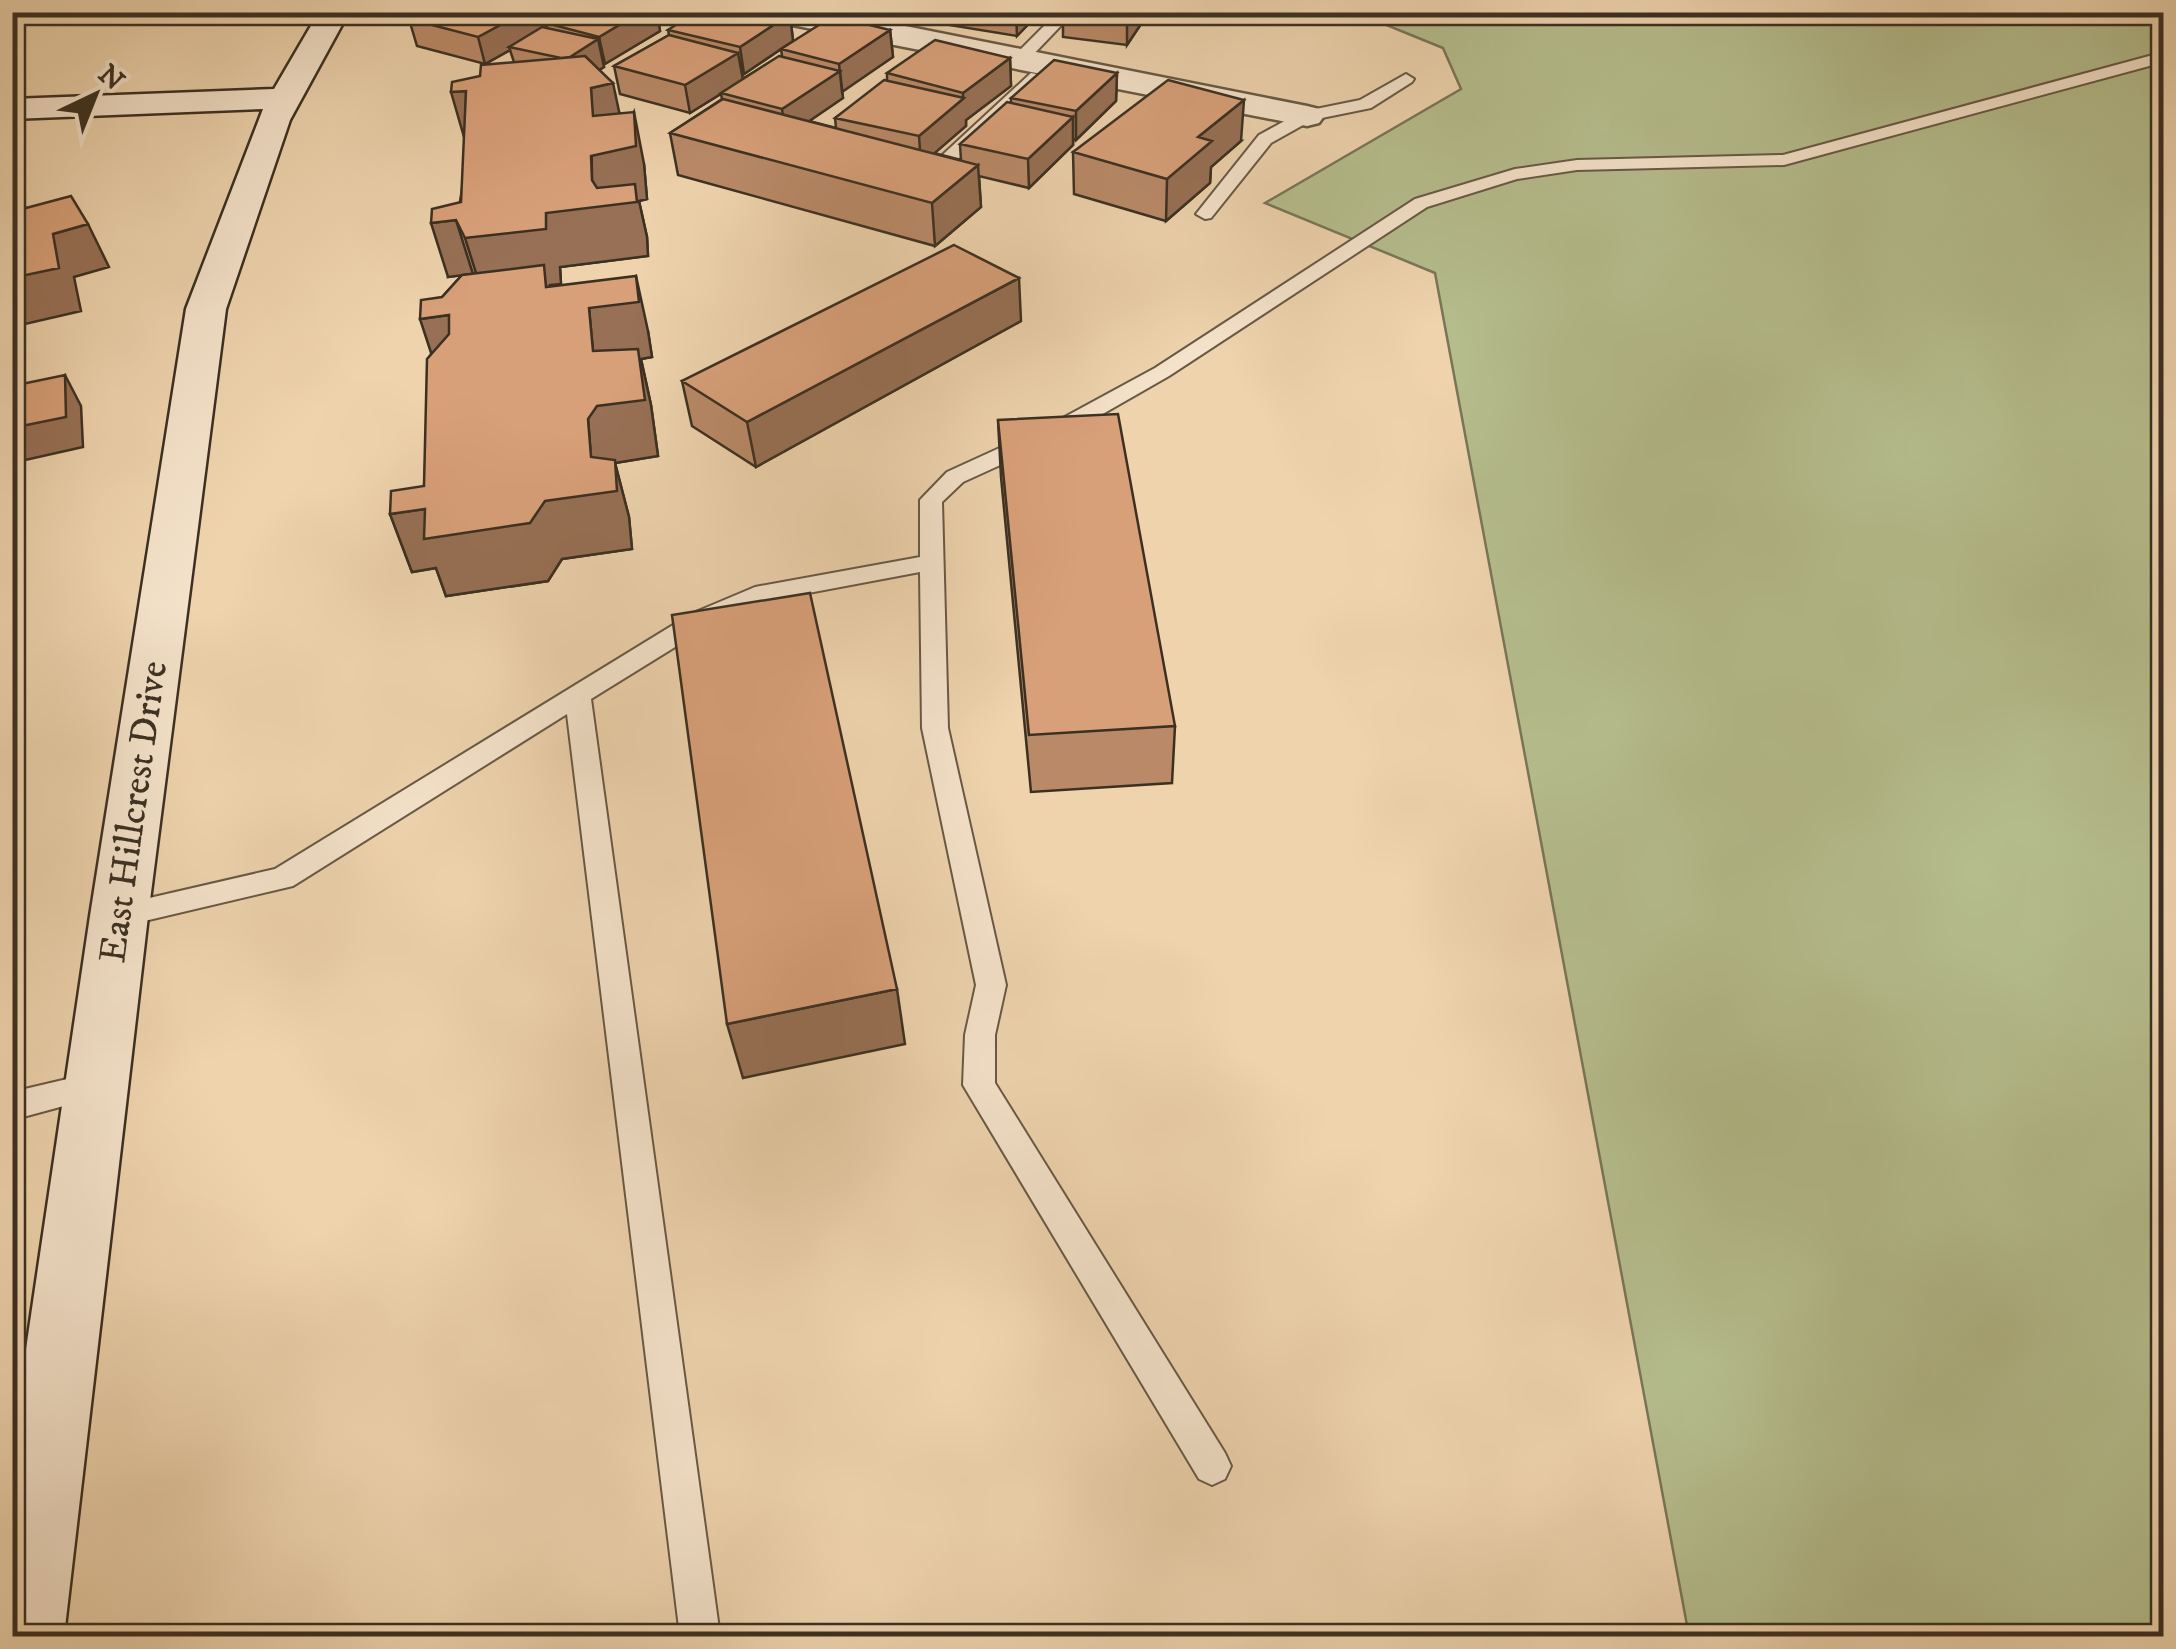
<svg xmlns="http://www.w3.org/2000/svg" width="2176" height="1649" viewBox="0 0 2176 1649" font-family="'IM FELL DW Pica',serif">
	<rect width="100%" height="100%" fill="#eed3ad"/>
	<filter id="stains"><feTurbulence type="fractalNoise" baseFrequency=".002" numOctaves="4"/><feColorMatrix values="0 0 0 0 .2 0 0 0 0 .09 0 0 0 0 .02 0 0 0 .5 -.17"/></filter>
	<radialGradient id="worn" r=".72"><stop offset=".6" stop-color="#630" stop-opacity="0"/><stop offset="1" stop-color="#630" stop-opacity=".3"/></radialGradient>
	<path fill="#b5bd8d" stroke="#787658" stroke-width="2.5" d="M1357,13H2163V1636H1689L1435,273L1265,203L1461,89L1443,48Z"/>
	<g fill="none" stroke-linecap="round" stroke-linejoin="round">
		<defs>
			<path id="lane" d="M1058,12H1074L1027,61H1015V55Z
				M2164,52V62L1784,165L1577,170L1517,179L1427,207L1169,376L1066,435L963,482L942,502L948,728L1006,985L995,1035V1083L1225,1453L1231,1466L1225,1479L1212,1485L1199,1479L963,1085L965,1035L976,985L922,728L920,572L761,602L709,626L591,699L720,1636H680L567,714L293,886L119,927L109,924L105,916L109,908L119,905L275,869L691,614L755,587L920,557V500L947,472L1050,425L1155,368L1415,199L1515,169L1577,160L1783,155Z
				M1031,73L1045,76L949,168H937V160Z
				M1406,74L1414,79L1412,82L1371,108L1312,120L1271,143L1211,218L1205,219L1196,214L1259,135L1301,112L1360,100Z
				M97,1072L108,1076L113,1085L108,1094L12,1120V1092Z"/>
			<path id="street" d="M757,12H835L1307,106L1319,109L1324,116L1319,123L1307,126L772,21L761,18Z"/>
			<path id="secondary" d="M319,12H349L290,120L226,309L148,916L64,1636H12V1444L90,916L186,309L263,109L12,119V99L274,89Z"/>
		</defs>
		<use href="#lane" stroke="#685945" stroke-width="4"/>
		<use href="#street" stroke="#685945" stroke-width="5"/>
		<use href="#secondary" stroke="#3b3022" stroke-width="5"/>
		<use href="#lane" fill="#f4e2ca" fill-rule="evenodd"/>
		<use href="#street" fill="#f4e2ca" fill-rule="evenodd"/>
		<use href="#secondary" fill="#f4e2ca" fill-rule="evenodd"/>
	</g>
	<path fill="#ba8a68" stroke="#3b3022" stroke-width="2.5" d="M126,12H225L217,22L161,23L157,13L127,14Z
		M566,12H657L660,31L603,64L604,67L599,70L644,164L647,199L639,201L647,237L648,256L560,267L561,284L550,285L648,331L652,357L641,359L651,405L658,456L615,463L629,517L632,549L562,559L548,581L446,596L436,568L412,572L390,514L424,486L431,354L442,297L462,275L448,277L480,76L514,62L510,50L485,64L417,46L409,19L547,28L546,23Z
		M942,12H1040L1017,36L943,24Z
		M1063,12H1149L1127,45L1063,37Z
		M790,14L793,41L744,74H742V79L782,56L781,49L890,30L893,57L842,91L843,98L809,121L836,128L835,118L887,81V73L1010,58L1011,86L966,120V126L934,153L961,160L960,144L1011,103V98L1117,73L1116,101L1076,140L1073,139V145L1029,188L979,176L981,207L935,246L678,175L670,133L722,99L721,94L690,113L620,94L614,66L669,35L668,30Z
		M1241,141L1211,167L1210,183L1166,221L1074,194L1073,152Z
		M1021,321L756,467L692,426L682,381Z
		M998,420L1175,726L1172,783L1031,792L1001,477Z"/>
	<path fill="#977055" stroke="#3b3022" stroke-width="2.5" d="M12,12H26L16,25L12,17Z
		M214,12H225L217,22Z
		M524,12H542L547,30L509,47L510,50L485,64L478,37Z
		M641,12H657L660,31L605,64L599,37Z
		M1016,12H1040L1017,36Z
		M1131,12H1149L1127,45V18Z
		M790,14L793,41L744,74L740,47Z
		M890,30L893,57L842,92L839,64Z
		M598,39L604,67L573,87L566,59Z
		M738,53L743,80L690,113L685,85Z
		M1010,58L1011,86L966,120V126L921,165L919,136L963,99V93Z
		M840,71L843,98L786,137L782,109Z
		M1117,73L1116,101L1076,140V111Z
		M613,83L624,135L634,112L644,164L647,199L639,201L647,237L648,256L560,267L561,284L550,285L559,320L482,292L465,238L546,213L592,180L591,88Z
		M466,91V144L451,92Z
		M1244,100L1241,141L1211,167L1210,183L1166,221L1167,179L1198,137Z
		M1073,117V145L1029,188L1028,159Z
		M978,165L981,207L935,246L932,203Z
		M456,220L473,274L448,277L431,223Z
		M88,224L109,267L74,277L81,311L12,327V278L53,234Z
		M636,276L648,331L652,357L641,359L651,405L658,456L615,463L629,517L632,549L562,559L548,581L446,596L436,568L412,572L390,514L425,509L545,501L591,457L588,419L593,351L589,308Z
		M1019,278L1021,321L756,467L747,422Z
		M449,315L467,370L438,374L420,319Z
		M65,375L81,406L83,447L12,463V428Z
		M897,989L905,1044L743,1078L727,1024Z"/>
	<path fill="#d8a079" stroke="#3b3022" stroke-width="2.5" d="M421,12H524L478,37L409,19Z
		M566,12H641L599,37L546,23Z
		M696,12H782L790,14L740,47L668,30Z
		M1080,12H1131L1127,18Z
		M833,16L890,30L839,64L781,49Z
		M542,27L598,39L570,57L561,58L509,47Z
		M669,35L738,53L685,85L614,66Z
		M935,40L1010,58L963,93L887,73Z
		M585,56L613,83L591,88L593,116L634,112L636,146L591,156L592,180L597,188L635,184L637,202L546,213V229L465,238L456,220L431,223L432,209L461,202L466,91L451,92L452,82L480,76L481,65Z
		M779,56L840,71L782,109L721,93Z
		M1054,60L1117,73L1076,111L1011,98Z
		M884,80L964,98L919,136L835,118Z
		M1168,80L1244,100L1198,137L1212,141L1167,179L1073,152Z
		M723,99L978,165L932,203L670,133Z
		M1007,102L1073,117L1028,159L960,144Z
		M12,183L26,208L71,196L88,224L53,234L59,268L12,278Z
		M954,245L1019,278L747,422L682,381Z
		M544,265L546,287L636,276L639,302L589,308L593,351L638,349L645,400L597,406L588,419L591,457L615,460L617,491L545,501L530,523L424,539L425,509L390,514L391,491L424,486L427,359L449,334V315L420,319L421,300L442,297L462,275Z
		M65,375L66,417L12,428V386Z
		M1118,414L1175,726L1029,735L998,420Z
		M810,593L897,989L727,1024L672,615Z"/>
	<g text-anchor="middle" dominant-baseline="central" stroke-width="8" stroke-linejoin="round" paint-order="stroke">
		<g font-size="38" fill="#3b3022" stroke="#f4e2ca">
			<text transform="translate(134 812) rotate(-82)">East Hillcrest Drive</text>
		</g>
	</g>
	<rect width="2176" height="1649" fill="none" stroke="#eed3ad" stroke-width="50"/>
	<rect x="15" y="15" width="2146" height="1619" fill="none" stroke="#3b3022" stroke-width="5"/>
	<rect x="25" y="25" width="2126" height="1599" fill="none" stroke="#3b3022" stroke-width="2.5"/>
	<g transform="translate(95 95) rotate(43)" stroke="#f4e2ca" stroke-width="8" paint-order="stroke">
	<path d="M0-8L18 38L0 25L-18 38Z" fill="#3b3022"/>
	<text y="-15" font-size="28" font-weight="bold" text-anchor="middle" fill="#3b3022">N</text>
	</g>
	<rect width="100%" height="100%" filter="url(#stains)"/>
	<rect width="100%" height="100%" fill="url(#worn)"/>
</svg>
